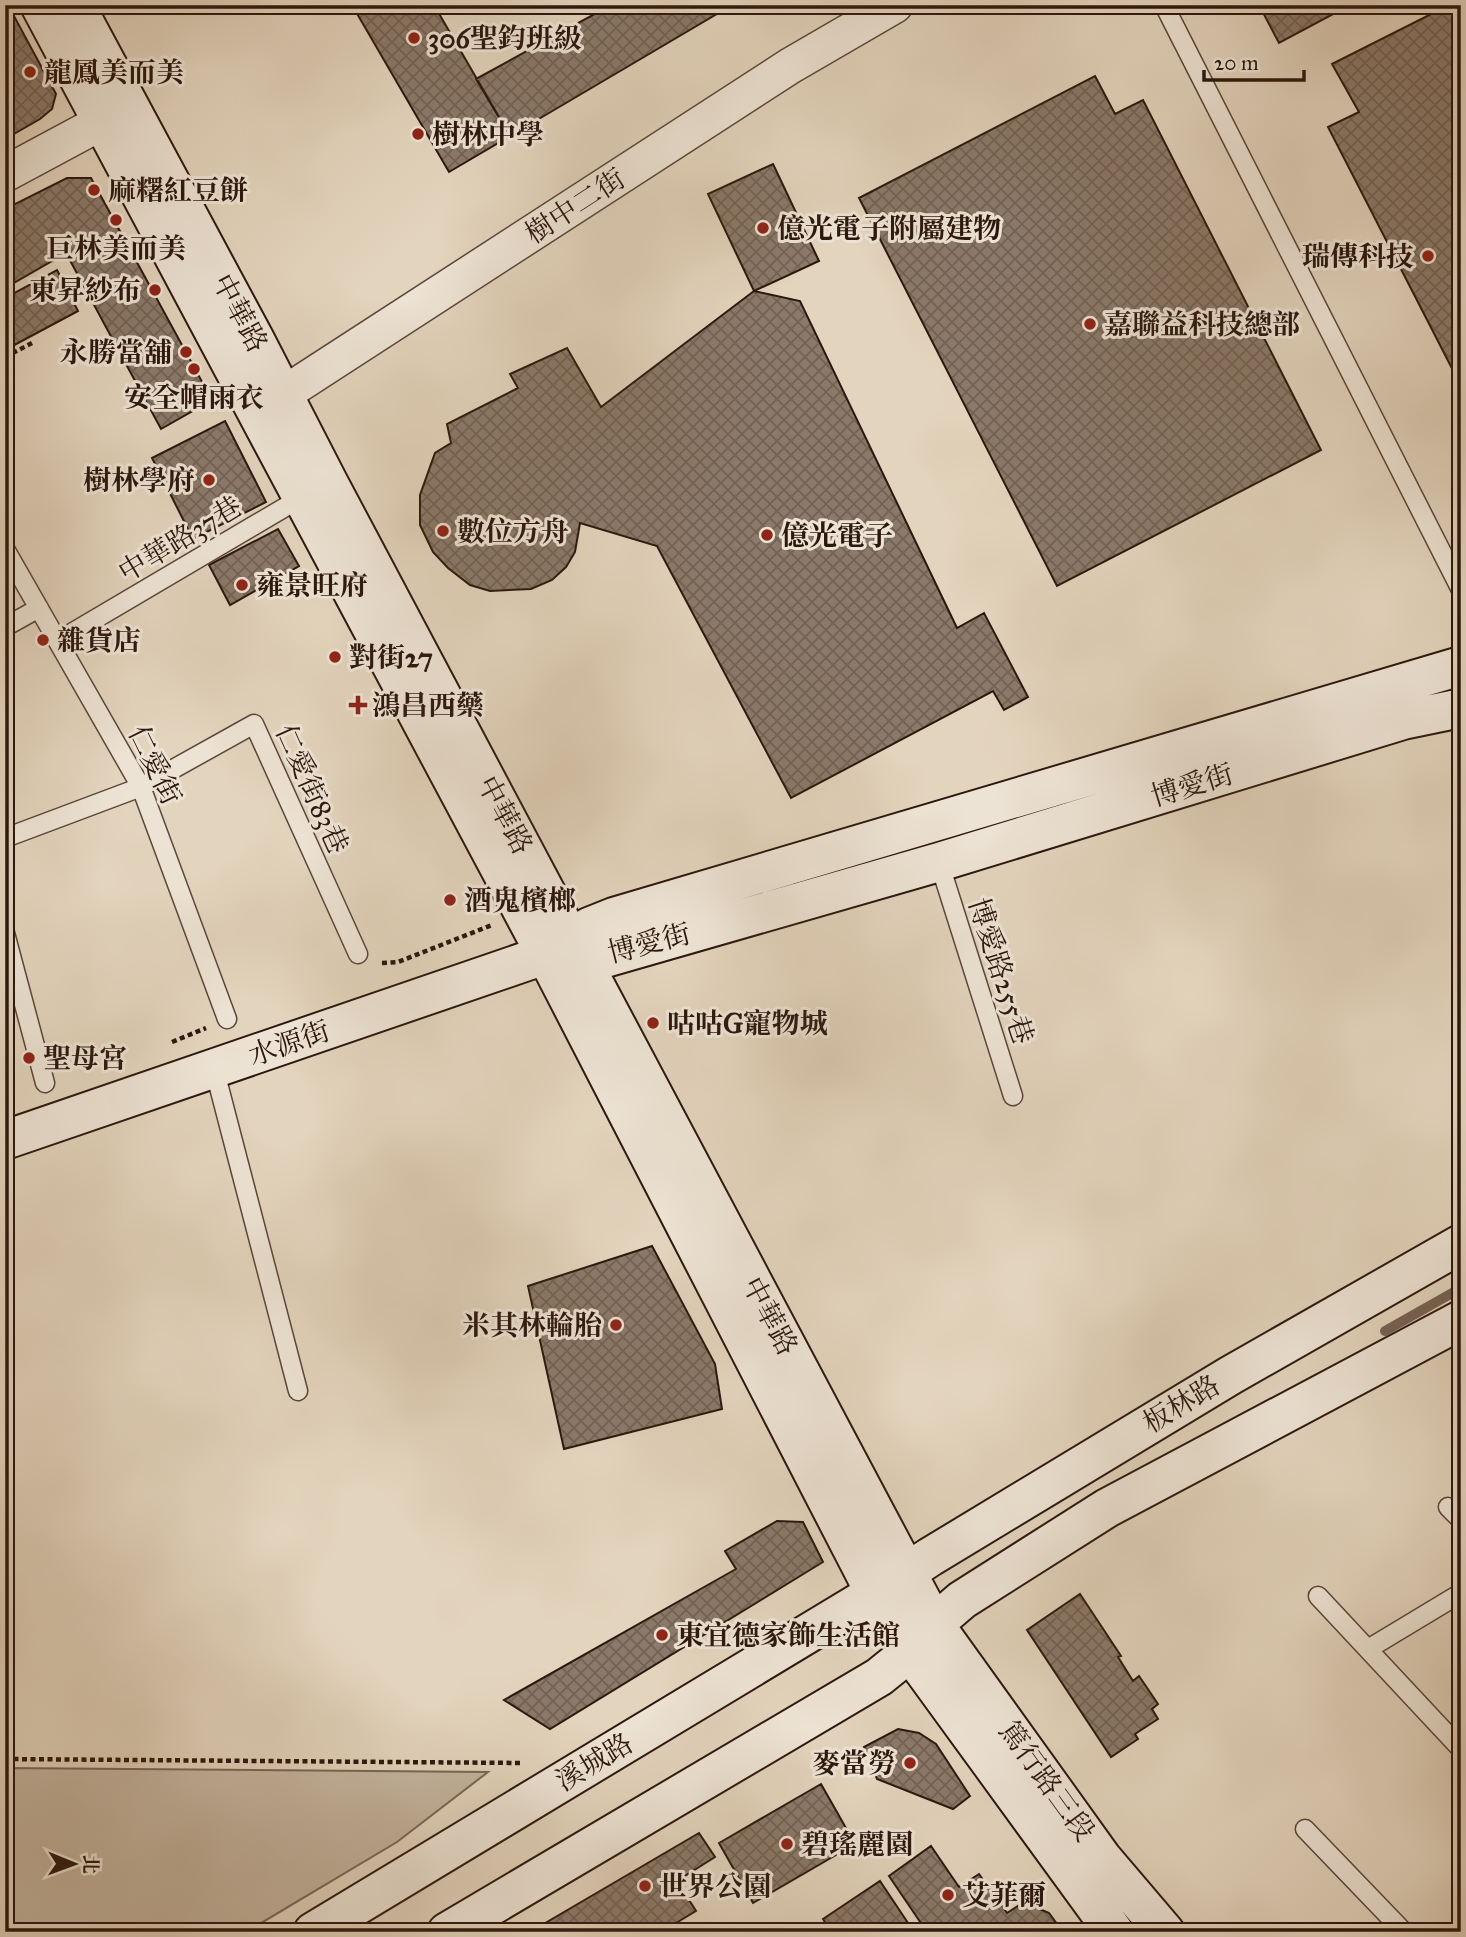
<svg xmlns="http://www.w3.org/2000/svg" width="1466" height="1937" viewBox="0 0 1466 1937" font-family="'IM FELL Great Primer','Noto Serif TC',serif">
	<defs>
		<pattern id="building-cross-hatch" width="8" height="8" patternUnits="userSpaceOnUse" patternTransform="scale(1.75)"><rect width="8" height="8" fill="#8b7969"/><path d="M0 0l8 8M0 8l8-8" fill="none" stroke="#726255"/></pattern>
	</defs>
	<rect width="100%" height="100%" fill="#e3d4bd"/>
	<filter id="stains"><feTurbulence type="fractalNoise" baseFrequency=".00286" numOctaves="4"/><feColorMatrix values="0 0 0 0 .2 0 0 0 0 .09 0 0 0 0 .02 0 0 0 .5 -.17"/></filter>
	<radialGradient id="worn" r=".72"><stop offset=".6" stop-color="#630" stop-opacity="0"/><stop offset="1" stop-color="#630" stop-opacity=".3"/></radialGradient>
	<path fill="#c4b49f" stroke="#786656" stroke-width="2" d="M5,1768L488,1772L397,1842L246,1932H5Z"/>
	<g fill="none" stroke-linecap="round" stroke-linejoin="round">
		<path stroke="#756254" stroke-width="10" d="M1385,1331L1461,1288"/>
	</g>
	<path fill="url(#building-cross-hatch)" stroke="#2c170e" stroke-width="2" d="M5,5H8L56,94L52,109L40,119L5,139Z
		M352,5H434L510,136L449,172Z
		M611,5H732L510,136L476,79Z
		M1259,5H1350L1279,43Z
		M1449,5H1461V386L1328,127L1359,112L1332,64Z
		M1095,76L1115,114L1143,100L1321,450L1057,586L859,198Z
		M773,164L819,261L754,291L708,194Z
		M67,178H91L212,400L161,429L66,253L5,288V209Z
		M57,270L78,311L5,350V298Z
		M754,291L800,301L957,628L984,613L1028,697L1004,710L993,691L791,798L657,546L580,523L575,552L566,567L552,580L531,589L490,591L470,585L448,568L433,552L420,525V495L435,453L451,443L447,424L518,388L510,374L567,348L601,407Z
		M225,421L266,502L193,539L152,458Z
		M278,529L299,566L230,605L209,565Z
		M652,1246L715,1364L722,1409L564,1449L528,1286Z
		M777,1521L803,1522L823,1562L550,1729L504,1700L736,1569L725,1551Z
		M1080,1594L1121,1656L1118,1657L1133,1681L1139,1676L1158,1704L1152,1709L1158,1719L1135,1734L1138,1739L1111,1757L1027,1630Z
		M898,1729L919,1733L936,1744L970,1796L953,1809L877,1779L864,1747Z
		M821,1784L855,1844L753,1903L719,1843Z
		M699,1833L715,1857L677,1881L696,1911L661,1932H530Z
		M931,1846L959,1887L979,1874L1007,1913L1024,1902L1049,1913L1063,1932H927L889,1876Z
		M880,1881L914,1932H831L823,1919Z"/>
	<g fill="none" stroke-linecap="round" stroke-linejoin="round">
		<defs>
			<path id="lane" d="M1164,5L1461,590
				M5,549L141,787L227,1019
				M5,627L39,608
				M58,641L304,496
				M5,838L141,787L254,724L358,954
				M939,862L1013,1096
				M5,933L45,1083
				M214,1068L298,1391
				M1448,1507L1461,1520
				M1318,1596L1461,1749
				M1368,1649L1461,1593
				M1305,1829L1404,1932"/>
			<path id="street" d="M5,174L126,109
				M259,410L790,66L895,5"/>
			<path id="secondary" d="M40,5L546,955L875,1593L910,1652L1114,1932
				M75,5L255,340L328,482L934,1624L1102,1858L1165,1932
				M573,945L589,927L614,917L1461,666
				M573,945L599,958H605L939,862L1403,720L1461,708
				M5,1140L568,947
				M313,1932L875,1593L930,1557L1231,1375L1461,1244
				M447,1932L879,1677L910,1652L934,1624L962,1600L1107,1508L1461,1320"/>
		</defs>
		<use href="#lane" stroke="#5a463a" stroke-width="21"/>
		<use href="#street" stroke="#5a463a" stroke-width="38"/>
		<use href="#secondary" stroke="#2c170e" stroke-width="42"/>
		<path stroke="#2c170e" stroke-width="4.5" stroke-dasharray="5 3.5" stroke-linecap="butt" d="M5,357L32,343
			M382,963L398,962L492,925
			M172,1042L206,1028
			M5,1759L523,1763
			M247,1932L253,1929"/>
		<use href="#lane" stroke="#ede3d4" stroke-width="18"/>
		<use href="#street" stroke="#ede3d4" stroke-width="35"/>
		<use href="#secondary" stroke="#ede3d4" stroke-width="38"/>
	</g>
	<g fill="#8f2418" stroke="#ede3d4" stroke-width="2.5">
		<circle cx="414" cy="38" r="7"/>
		<circle cx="30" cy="72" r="7"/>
		<circle cx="418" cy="134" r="7"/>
		<circle cx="94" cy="190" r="7"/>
		<circle cx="116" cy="220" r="7"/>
		<circle cx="763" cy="228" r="7"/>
		<circle cx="1428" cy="256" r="7"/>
		<circle cx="155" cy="290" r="7"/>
		<circle cx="1090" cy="324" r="7"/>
		<circle cx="186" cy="352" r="7"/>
		<circle cx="194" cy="369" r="7"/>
		<circle cx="209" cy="480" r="7"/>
		<circle cx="443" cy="531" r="7"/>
		<circle cx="767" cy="535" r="7"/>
		<circle cx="242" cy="585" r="7"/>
		<circle cx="43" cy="640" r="7"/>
		<circle cx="335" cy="657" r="7"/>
		<path d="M354.5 694.5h7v7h7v7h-7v7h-7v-7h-7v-7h7z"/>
		<circle cx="450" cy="900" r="7"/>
		<circle cx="653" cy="1023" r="7"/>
		<circle cx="29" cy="1058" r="7"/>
		<circle cx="616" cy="1325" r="7"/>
		<circle cx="662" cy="1635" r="7"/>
		<circle cx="910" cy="1763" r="7"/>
		<circle cx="787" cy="1844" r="7"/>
		<circle cx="645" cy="1886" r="7"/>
		<circle cx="948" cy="1895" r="7"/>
	</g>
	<g text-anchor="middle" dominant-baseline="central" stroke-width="6" stroke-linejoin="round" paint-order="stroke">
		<g font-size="28" font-weight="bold" fill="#2c170e" stroke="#ede3d4" text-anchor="start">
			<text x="428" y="38">306聖鈞班級</text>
			<text x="44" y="72">龍鳳美而美</text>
			<text x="432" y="134">樹林中學</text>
			<text x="108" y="190">麻糬紅豆餅</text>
			<text x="777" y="228">億光電子附屬建物</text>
			<text x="116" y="248" text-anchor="middle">巨林美而美</text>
			<text x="1414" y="256" text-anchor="end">瑞傳科技</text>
			<text x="141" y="290" text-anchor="end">東昇紗布</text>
			<text x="1104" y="324">嘉聯益科技總部</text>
			<text x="172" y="352" text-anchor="end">永勝當舖</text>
			<text x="194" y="397" text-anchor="middle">安全帽雨衣</text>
			<text x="195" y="480" text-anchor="end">樹林學府</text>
			<text x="457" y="531">數位方舟</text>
			<text x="781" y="535">億光電子</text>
			<text x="256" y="585">雍景旺府</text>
			<text x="57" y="640">雜貨店</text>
			<text x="349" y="657">對街27</text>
			<text x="372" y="705">鴻昌西藥</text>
			<text x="464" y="900">酒鬼檳榔</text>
			<text x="667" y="1023">咕咕G寵物城</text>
			<text x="43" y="1058">聖母宮</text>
			<text x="602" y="1325" text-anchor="end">米其林輪胎</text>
			<text x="676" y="1635">東宜德家飾生活館</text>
			<text x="896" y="1763" text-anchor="end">麥當勞</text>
			<text x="801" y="1844">碧瑤麗園</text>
			<text x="659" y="1886">世界公園</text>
			<text x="962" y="1895">艾菲爾</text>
		</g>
		<g font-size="28" fill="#2c170e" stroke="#ede3d4">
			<text transform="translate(575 206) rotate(-33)">樹中二街</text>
			<text transform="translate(240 313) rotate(62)">中華路</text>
			<text transform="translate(180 539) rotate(-31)">中華路37巷</text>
			<text transform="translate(155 765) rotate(64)">仁愛街</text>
			<text transform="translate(1192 785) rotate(-17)">博愛街</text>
			<text transform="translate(312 789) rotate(66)">仁愛街83巷</text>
			<text transform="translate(505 815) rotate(62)">中華路</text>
			<text transform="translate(649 943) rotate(-14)">博愛街</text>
			<text transform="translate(1001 971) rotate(72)">博愛路255巷</text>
			<text transform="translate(289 1043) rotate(-19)">水源街</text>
			<text transform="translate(770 1316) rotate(62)">中華路</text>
			<text transform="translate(1181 1404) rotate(-31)">板林路</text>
			<text transform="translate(594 1762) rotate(-31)">溪城路</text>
			<text transform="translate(1047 1781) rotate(54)">篤行路三段</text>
		</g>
	</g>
	<rect width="1466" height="1937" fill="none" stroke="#e3d4bd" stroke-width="28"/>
	<rect x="7" y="7" width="1452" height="1923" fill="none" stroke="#2c170e" stroke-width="3.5"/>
	<rect x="14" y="14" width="1438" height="1909" fill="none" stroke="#2c170e" stroke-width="2"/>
	<g transform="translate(74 1864) rotate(91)" stroke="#ede3d4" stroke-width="5" paint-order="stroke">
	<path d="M0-5L12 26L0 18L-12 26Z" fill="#2c170e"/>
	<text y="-10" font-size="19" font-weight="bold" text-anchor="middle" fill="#2c170e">北</text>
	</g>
	<path d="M1204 70v10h100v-10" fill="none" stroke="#2c170e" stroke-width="3.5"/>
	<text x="1214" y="70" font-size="21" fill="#2c170e" stroke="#ede3d4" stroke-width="5" paint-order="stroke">20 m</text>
	<rect width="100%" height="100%" filter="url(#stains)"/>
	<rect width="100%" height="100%" fill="url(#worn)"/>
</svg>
